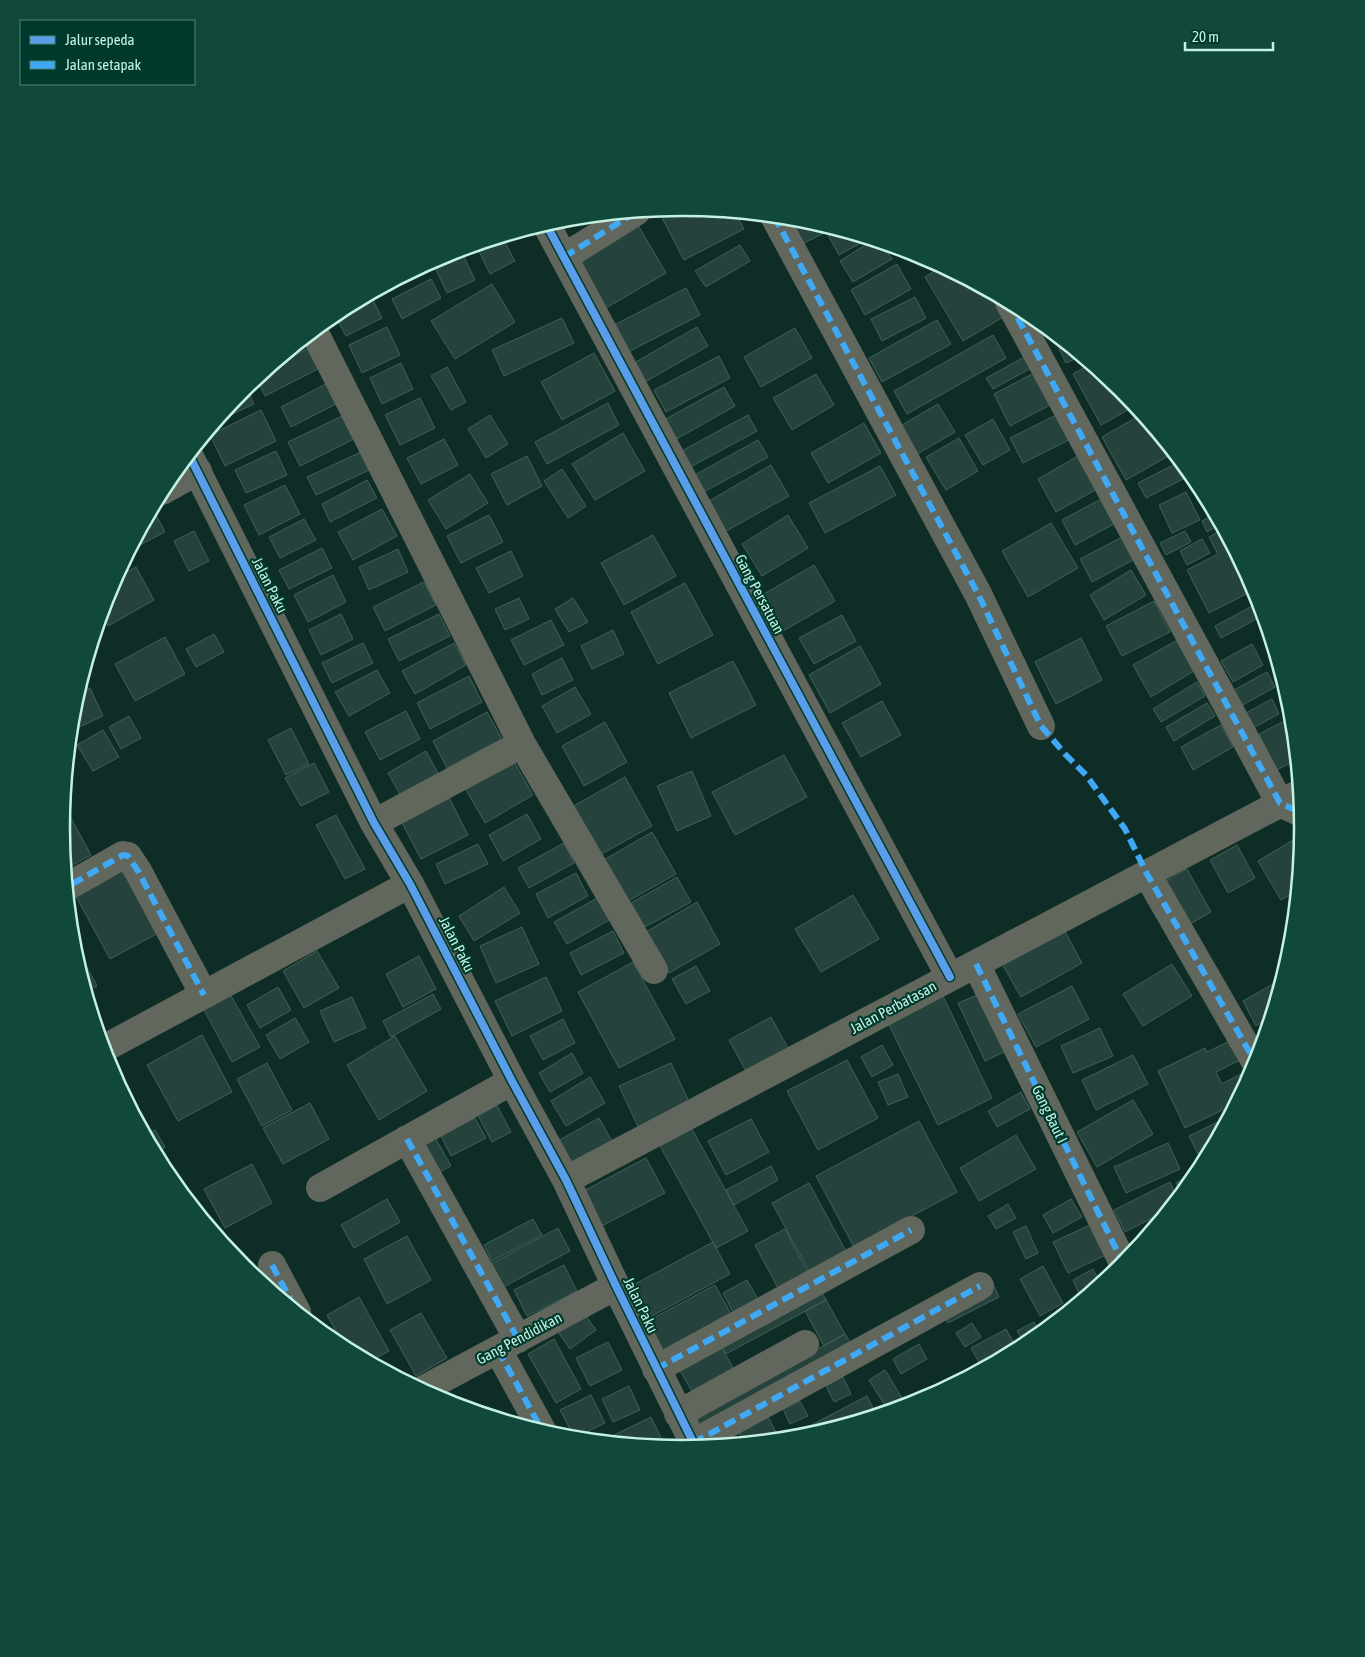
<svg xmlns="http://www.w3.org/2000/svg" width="1365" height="1657" viewBox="0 0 1365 1657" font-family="'Asap Condensed',sans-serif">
	<rect width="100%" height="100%" fill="#0d2d26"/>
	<path fill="#25433c" stroke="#3f6159" d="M683,207L735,212L744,229L684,260L660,214L671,208Z
		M790,218L804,219L834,228L794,248Z
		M638,225L666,273L606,308L578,260Z
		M837,229L868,239L839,255L828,235Z
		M502,237L515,261L490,274L476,245Z
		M873,240L881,243L892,259L853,282L840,261Z
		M740,245L750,261L706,287L695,271Z
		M461,250L475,280L447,293L432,261L445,254Z
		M897,264L911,289L865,315L851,290Z
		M942,266L991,292L1005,316L963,341L925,277Z
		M431,279L441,298L402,319L392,299Z
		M492,284L515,322L455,359L431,321Z
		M686,288L700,315L628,352L614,325Z
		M915,297L926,318L882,341L871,319Z
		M373,300L382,318L346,336L337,319Z
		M562,318L574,343L504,376L492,350Z
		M937,320L951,344L882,382L869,358Z
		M387,327L400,355L362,373L349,345Z
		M697,327L708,346L645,382L634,363Z
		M795,328L812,358L761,387L744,357Z
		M993,335L1006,358L907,414L894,391Z
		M1065,343L1081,356L1066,363L1058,347Z
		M307,349L318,369L265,396L256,378L269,368Z
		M594,353L615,391L562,420L541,382Z
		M1030,354L1037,365L993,389L986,378Z
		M719,356L730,378L666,412L654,390Z
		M401,363L413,389L382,404L370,378Z
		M1091,364L1122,389L1135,406L1101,425L1073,374Z
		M447,367L466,402L451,410L431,376Z
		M1038,371L1054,403L1010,426L994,394Z
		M816,374L834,405L792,430L773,398Z
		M326,384L336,404L291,427L281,407Z
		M246,387L254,404L216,422L243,389Z
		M724,387L735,406L673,441L662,421Z
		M420,398L435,428L400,445L385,415Z
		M608,403L619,425L547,464L535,442Z
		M938,404L955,432L912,457L895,429Z
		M261,410L276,441L225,466L210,435Z
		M1060,413L1073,438L1023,463L1010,438Z
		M1142,414L1174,453L1126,480L1102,437Z
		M490,415L508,444L486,458L468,429Z
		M748,415L757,431L685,470L676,454Z
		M342,416L354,439L300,466L288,442Z
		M993,419L1010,450L983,465L965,435Z
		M864,423L881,453L828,483L811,453Z
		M623,433L645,471L595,500L572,464Z
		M959,438L978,471L946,490L926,457Z
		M444,439L458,465L421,484L407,458Z
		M758,440L768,457L702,493L693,476Z
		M276,451L287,475L246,493L235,470Z
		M361,452L369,470L316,495L307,477Z
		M527,456L542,486L507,505L491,474Z
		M1078,456L1097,489L1056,512L1038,479Z
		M1181,461L1191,475L1146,498L1138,483Z
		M771,465L789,496L721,534L704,504Z
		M880,466L896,495L825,533L809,503Z
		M562,469L586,506L568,518L544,481Z
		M470,474L488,503L446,529L428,500Z
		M367,480L377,498L330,522L322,504Z
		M285,485L300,514L259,535L244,505Z
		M1186,492L1200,520L1172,533L1159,505Z
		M1101,499L1114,524L1075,545L1062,520Z
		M153,509L165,532L130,550Z
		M382,509L397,536L353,560L338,532Z
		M1214,514L1219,525L1207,532L1202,521Z
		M489,515L503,542L461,563L447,536Z
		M788,515L808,548L762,576L742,544Z
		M304,519L316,540L280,558L269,537Z
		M1051,523L1078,568L1028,597L1002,551Z
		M1223,529L1256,589L1209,613L1187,570L1218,554L1209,537Z
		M194,531L209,561L189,571L174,541Z
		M1185,531L1191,542L1166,555L1160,543Z
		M653,535L676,576L624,605L601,563Z
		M1124,536L1135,559L1092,582L1080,559Z
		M1202,539L1210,553L1187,565L1180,551Z
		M322,548L332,568L289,589L279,570Z
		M398,549L408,572L369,590L359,567Z
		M511,551L523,576L489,593L476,568Z
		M814,565L835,601L783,631L762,595Z
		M136,567L154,600L108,626L101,615L109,590L115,578Z
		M1131,570L1146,595L1104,620L1090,595Z
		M333,575L346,602L308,622L294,595Z
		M424,582L436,605L385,631L373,607Z
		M685,583L713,635L658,664L631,612Z
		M519,598L529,619L505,630L495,609Z
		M573,598L588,622L569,632L555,609Z
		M1154,601L1170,632L1122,656L1106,626Z
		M1258,603L1264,615L1221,638L1215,626Z
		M341,614L353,639L321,655L309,630Z
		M439,614L450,636L399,661L388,639Z
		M842,615L856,641L814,664L799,638Z
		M551,620L564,645L524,665L511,640Z
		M613,630L624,654L592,669L581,646Z
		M214,634L224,652L196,667L186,649Z
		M165,637L185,674L135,701L115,664Z
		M1081,638L1102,680L1056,704L1035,662Z
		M1181,638L1199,668L1151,697L1133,665Z
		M363,643L373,663L332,683L322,663Z
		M454,643L466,665L415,694L402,671Z
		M1252,644L1263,665L1233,682L1221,661Z
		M860,646L881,684L830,713L809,675Z
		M562,658L573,680L542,695L532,674Z
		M733,661L756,705L691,738L669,693Z
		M1279,666L1286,687L1284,688L1272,670Z
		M377,670L390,693L349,716L335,692Z
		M1267,672L1275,687L1239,707L1230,692Z
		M469,676L482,702L430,729L417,703Z
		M1197,682L1205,696L1161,722L1153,709Z
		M575,687L591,714L557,733L542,706Z
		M90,688L103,716L77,728L72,718L73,707L77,694Z
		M1272,699L1279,714L1251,729L1244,714Z
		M882,701L901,735L861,757L842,723Z
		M1207,703L1215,716L1174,741L1166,727Z
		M406,711L420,739L380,760L365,732Z
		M487,712L502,739L447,768L433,741Z
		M129,716L141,738L121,749L109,727Z
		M1290,718L1294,725L1297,760L1276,770L1259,734Z
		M605,722L627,762L584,786L562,746Z
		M1221,725L1233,747L1193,770L1181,747Z
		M291,728L309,764L286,775L268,740Z
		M103,730L119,757L93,771L77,745Z
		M426,751L439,775L401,796L388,773Z
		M784,755L807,797L735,835L712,792Z
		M512,758L533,795L485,823L464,786Z
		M314,763L329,792L301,806L285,778Z
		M692,771L711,816L677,831L657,786Z
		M625,777L652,826L598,856L570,808Z
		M448,795L468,835L421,859L400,819Z
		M66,809L91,855L65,869L61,828L63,810Z
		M527,814L541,839L503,861L489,835Z
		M336,815L365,869L345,879L316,825Z
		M652,832L676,874L625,903L602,861Z
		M1303,834L1298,890L1281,900L1258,861Z
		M564,843L574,863L529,888L518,868Z
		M478,844L488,864L445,884L436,864Z
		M1237,845L1255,878L1228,893L1210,860Z
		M127,862L164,930L110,959L73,891Z
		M1187,869L1211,912L1188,925L1164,882Z
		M576,873L588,896L548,918L536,894Z
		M677,877L691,902L645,927L631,903Z
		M504,887L520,913L474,941L459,916Z
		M853,895L879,939L821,972L795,929Z
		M599,897L611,919L567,944L554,922Z
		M697,902L720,944L669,973L646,932Z
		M522,927L539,964L496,983L480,946Z
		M1063,928L1082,963L1021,997L1001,962Z
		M613,931L624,953L581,975L570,953Z
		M72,939L97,986L86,992L73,949Z
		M317,951L339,988L304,1008L283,971Z
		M419,956L436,989L403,1007L386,974Z
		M633,962L675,1039L619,1068L578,992Z
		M1172,964L1192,996L1143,1026L1123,994Z
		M696,966L710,991L686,1004L672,979Z
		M546,977L562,1011L512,1036L495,1001Z
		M1282,979L1271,1017L1256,1026L1243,1001Z
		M1072,986L1089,1019L1036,1047L1018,1014Z
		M278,987L291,1010L260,1028L247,1005Z
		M230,994L260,1047L232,1062L203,1008Z
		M433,994L441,1009L391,1037L383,1021Z
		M980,994L1006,1051L985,1061L958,1003Z
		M943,996L992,1098L938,1125L888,1023Z
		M352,997L366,1028L334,1042L320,1011Z
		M771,1017L788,1048L746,1071L729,1040Z
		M295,1018L309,1042L280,1059L266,1035Z
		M563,1019L575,1043L543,1060L530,1036Z
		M1100,1028L1113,1056L1073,1073L1061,1046Z
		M202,1035L232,1092L178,1121L147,1065Z
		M395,1036L427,1091L379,1120L347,1065Z
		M1230,1041L1240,1060L1216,1072L1222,1084L1241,1074L1246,1085L1233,1110L1231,1106L1185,1128L1158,1071L1205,1048L1207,1052Z
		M882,1045L893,1065L872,1077L861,1057Z
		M572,1053L583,1073L550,1092L539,1073Z
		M1133,1055L1148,1084L1096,1110L1082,1080Z
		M847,1060L878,1118L818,1150L787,1091Z
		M267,1063L292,1110L262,1126L237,1079Z
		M671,1063L692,1108L640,1131L619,1086Z
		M898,1074L908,1097L888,1105L878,1082Z
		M590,1077L605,1103L566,1126L551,1101Z
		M1021,1092L1030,1109L997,1127L988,1111Z
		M494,1100L511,1132L492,1142L475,1110Z
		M1133,1100L1153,1134L1097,1167L1077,1132Z
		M310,1103L329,1139L283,1164L263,1128Z
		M1230,1116L1208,1157L1201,1160L1189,1136Z
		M475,1118L486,1138L451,1156L441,1136Z
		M599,1118L613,1143L572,1166L558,1141Z
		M751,1119L769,1152L726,1175L708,1141Z
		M919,1121L957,1192L854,1247L816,1176Z
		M692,1129L748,1231L716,1248L660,1146Z
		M155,1130L165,1147L155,1153L145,1135Z
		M431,1130L451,1166L431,1177L411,1141Z
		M1016,1135L1036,1169L979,1201L960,1168Z
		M1168,1143L1180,1169L1126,1193L1114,1167Z
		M646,1158L665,1193L596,1229L578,1194Z
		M252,1164L272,1203L225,1228L204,1189Z
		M771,1166L778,1180L734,1205L726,1190Z
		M1201,1168L1199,1174L1182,1194L1176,1183Z
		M1170,1182L1178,1199L1170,1209L1125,1232L1114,1210Z
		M809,1183L847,1253L810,1273L772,1203Z
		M387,1199L400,1222L354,1248L341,1225Z
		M1071,1199L1082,1217L1053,1233L1043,1215Z
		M1008,1204L1016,1218L996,1229L988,1216Z
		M533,1219L542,1235L492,1261L484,1245Z
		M1092,1224L1106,1255L1068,1273L1053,1242Z
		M1026,1226L1038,1253L1026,1259L1013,1232Z
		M558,1228L570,1251L500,1289L487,1266Z
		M785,1229L809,1275L779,1290L755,1245Z
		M407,1236L431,1280L387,1304L364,1259Z
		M713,1242L730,1274L652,1316L635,1284Z
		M564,1265L577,1291L527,1316L514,1290Z
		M1043,1266L1063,1303L1040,1316L1020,1279Z
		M1093,1269L1101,1285L1082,1300L1073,1280Z
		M747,1280L760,1303L735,1316L723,1293Z
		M993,1284L999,1297L948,1323L942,1311Z
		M715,1285L734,1319L666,1355L648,1321Z
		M818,1285L826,1300L726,1354L717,1339Z
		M359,1297L389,1351L369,1362L346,1350L327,1315Z
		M826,1300L845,1334L824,1346L805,1311Z
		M421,1313L447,1358L416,1376L390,1330Z
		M584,1313L596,1330L570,1349L558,1332Z
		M1034,1322L1041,1334L1026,1346L1017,1331Z
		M972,1323L981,1337L965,1347L956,1333Z
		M1006,1329L1018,1350L983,1369L971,1348Z
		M845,1334L854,1349L703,1433L694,1417Z
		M554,1339L581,1389L556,1403L528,1354Z
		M717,1339L736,1373L694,1395L675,1362Z
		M608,1342L622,1370L590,1386L576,1358Z
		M919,1344L927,1359L901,1374L893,1359Z
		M885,1370L907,1406L889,1412L869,1380Z
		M843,1377L851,1394L834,1402L826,1386Z
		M629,1386L640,1410L613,1422L602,1399Z
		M591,1395L605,1423L575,1438L560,1410Z
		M867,1396L877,1416L803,1438L794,1439L792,1435Z
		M472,1401L478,1413L461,1407Z
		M800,1401L808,1416L790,1424L783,1409Z
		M766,1413L780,1440L745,1444L737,1429Z
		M651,1417L666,1448L610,1443L608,1438Z
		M733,1437L736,1444L719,1446L718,1444Z"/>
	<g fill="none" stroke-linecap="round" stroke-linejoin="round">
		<path stroke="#61675c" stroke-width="28" d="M774,216L978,594L1041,726
			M546,224L950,977
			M564,257L636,212
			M1009,302L1280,803L1297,811
			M314,331L522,744L654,970
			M189,455L374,823L410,884L512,1081L566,1180L616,1286L696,1448
			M162,491L198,471
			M374,823L522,744
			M1147,874L1257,1065
			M72,884L123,855L128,856L138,871L204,995
			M976,964L1124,1265
			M103,1049L410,884
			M407,1139L518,1339
			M566,1180L1300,793
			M320,1188L512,1081
			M272,1265L297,1312
			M498,1350L543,1432
			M656,1369L911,1230
			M422,1390L616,1286
			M678,1414L805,1344
			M693,1443L980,1286"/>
		<path stroke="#3fa9f5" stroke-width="6" stroke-dasharray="12 6" stroke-linecap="butt" d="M774,216L978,594L1041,726L1066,755L1086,775L1125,829L1147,874L1257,1065
			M564,257L636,212
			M1009,302L1280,803L1302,813
			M72,884L123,855L128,856L138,871L204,995
			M976,964L1124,1265
			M407,1139L518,1339
			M272,1265L297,1312
			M498,1350L543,1432
			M656,1369L911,1230
			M693,1443L980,1286"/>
		<defs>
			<path id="cycleway" d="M546,224L950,977
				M189,455L374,823L410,884L512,1081L566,1180L616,1286L696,1448"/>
		</defs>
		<use href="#cycleway" stroke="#003a2d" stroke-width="11"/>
		<use href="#cycleway" stroke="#5a9eea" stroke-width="8"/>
	</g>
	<g text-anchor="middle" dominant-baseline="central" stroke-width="4.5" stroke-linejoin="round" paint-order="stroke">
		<g font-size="15" fill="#c4f1e2" stroke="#003a2d">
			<text transform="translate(270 585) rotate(63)">Jalan Paku</text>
			<text transform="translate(760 594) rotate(62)">Gang Persatuan</text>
			<text transform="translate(457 944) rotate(63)">Jalan Paku</text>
			<text transform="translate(893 1007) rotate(-28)">Jalan Perbatasan</text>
			<text transform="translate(1050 1114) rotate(64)">Gang Baut I</text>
			<text transform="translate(641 1305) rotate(64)">Jalan Paku</text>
			<text transform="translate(519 1338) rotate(-28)">Gang Pendidikan</text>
		</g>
	</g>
	<path d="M0 0H1365V1657H0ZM70 828a612 612 0 1 1 1224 0a612 612 0 1 1-1224 0Z" fill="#10493b" fill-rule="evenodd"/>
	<path fill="none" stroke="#c4f1e2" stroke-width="2.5" d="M70 828a612 612 0 1 1 1224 0a612 612 0 1 1-1224 0Z"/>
	<rect x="20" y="20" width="175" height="65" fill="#003a2d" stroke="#4e8375"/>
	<rect x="30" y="36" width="25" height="8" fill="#5a9eea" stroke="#4e8375"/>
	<text x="65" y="45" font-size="15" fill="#c4f1e2">Jalur sepeda</text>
	<rect x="30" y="61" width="25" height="8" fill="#3fa9f5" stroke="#4e8375"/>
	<text x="65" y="70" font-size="15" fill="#c4f1e2">Jalan setapak</text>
	<path d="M1185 42v8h88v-8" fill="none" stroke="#c4f1e2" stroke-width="2.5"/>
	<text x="1192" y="42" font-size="15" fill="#c4f1e2" stroke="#003a2d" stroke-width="4" paint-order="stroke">20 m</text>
</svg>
